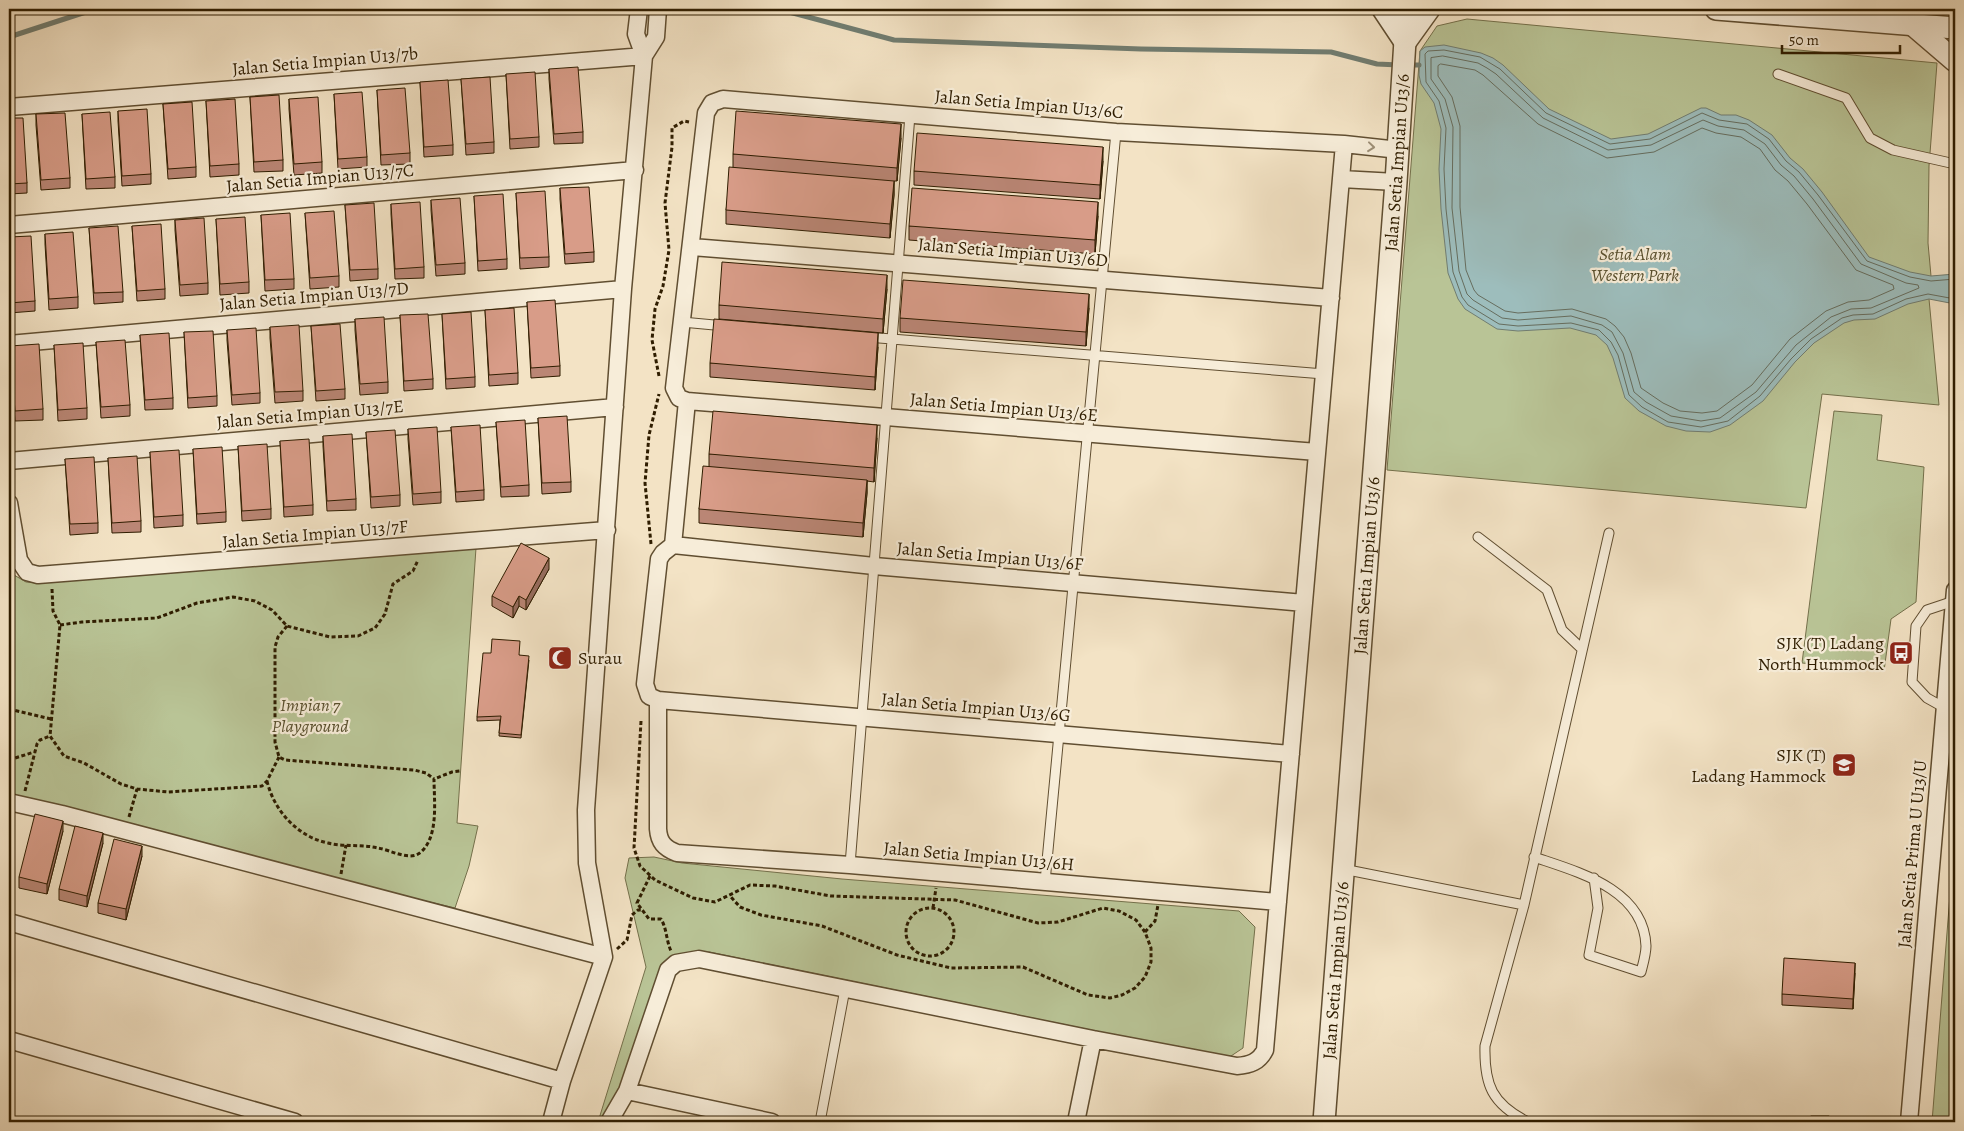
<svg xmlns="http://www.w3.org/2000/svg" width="1964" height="1131" viewBox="0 0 1964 1131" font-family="Alegreya,serif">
	<rect width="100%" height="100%" fill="#f3e3c5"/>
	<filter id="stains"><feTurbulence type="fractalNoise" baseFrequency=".004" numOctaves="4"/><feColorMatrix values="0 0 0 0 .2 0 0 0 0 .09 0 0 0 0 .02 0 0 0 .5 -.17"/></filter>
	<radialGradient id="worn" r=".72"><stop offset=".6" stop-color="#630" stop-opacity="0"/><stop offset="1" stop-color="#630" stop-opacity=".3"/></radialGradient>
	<path fill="#b9c496" stroke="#74704b" d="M1467,19L1937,63L1929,166L1928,243L1931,276L1929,299L1939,405L1822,394L1806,508L1387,470L1420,51L1437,26Z
		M1834,411L1882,415L1877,460L1924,467L1916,602L1891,619L1884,671L1802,663Z
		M476,548L457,823L478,826L469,866L455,908L9,802V551L14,575L26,582L39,583Z
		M1955,832V1122H1932Z
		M654,857L682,863L842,879L1239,911L1255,927L1243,1048L1228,1058L709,952L678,965L617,1122H598L646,967L625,878L629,858Z"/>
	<path fill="#9dbdbc" stroke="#717d71" d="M1444,45L1481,53L1493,58L1503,65L1549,109L1611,139L1648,134L1701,108H1706L1721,115H1736L1749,120L1772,135L1790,158L1803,169L1822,192L1869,257L1910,272L1931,276L1955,274V304L1929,299L1908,304L1875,319L1854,320L1844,323L1814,343L1795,362L1763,401L1730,425L1710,432L1686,431L1666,426L1639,411L1625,398L1613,358L1607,345L1596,335L1570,328L1518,331L1497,329L1465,309L1458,299L1448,273L1441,209L1439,169L1441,129L1434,103L1421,84L1419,75L1420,51L1425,47Z"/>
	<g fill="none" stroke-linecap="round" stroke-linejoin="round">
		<path stroke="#666d5e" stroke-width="1" d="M1443,56L1478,63L1487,68L1496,74L1543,118L1608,150L1651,145L1703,120L1718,126L1744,130L1765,144L1781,165L1794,176L1813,199L1861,264L1906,283L1918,285L1919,288L1871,308L1851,309L1831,317L1796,345L1756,392L1720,418L1701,421L1671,416L1646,402L1634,392L1623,353L1612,332L1602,325L1571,316L1518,320L1502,318L1473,300L1467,294L1459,271L1452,208L1453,127L1445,99L1431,79V58Z
			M1441,64L1475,70L1483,75L1538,124L1607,158L1654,152L1702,128L1716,133L1741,137L1760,149L1775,170L1788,181L1807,204L1856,270L1893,285L1894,289L1869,300L1848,302L1826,311L1790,339L1752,385L1717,411L1702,413L1680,411L1663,403L1641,388L1631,353L1624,337L1615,326L1606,319L1572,309L1518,313L1505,311L1478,295L1474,290L1466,270L1460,207V126L1452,97L1438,76V66Z
			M1955,279L1931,281L1910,277L1867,261L1818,195L1799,172L1786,161L1769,139L1747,124L1719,120L1702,113L1650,139L1610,144L1546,113L1500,69L1480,57L1444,50L1428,51L1425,54L1426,82L1439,101L1446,128L1444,169L1446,209L1453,272L1462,297L1468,305L1499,324L1518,326L1571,323L1599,330L1611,342L1618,355L1629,395L1642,407L1668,422L1701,427L1728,421L1760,396L1791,359L1811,339L1842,318L1853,315L1873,314L1906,299L1928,294L1955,299"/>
		<path stroke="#717d71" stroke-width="5" d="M778,9L894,40L1141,49L1331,52L1377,64L1399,65
			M9,37L95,9
			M1408,65H1419"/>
		<defs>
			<path id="service" d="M1778,74L1846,98L1870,138L1893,150L1955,164
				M682,322L725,326
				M867,337L1324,374
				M1478,537L1547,590L1562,630L1582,649
				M1945,708L1927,698L1912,682L1916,626L1927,610L1954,601
				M1534,857C1578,872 1644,889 1646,946C1646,954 1643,964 1641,972L1589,955L1598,908L1594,878
				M850,865L910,115
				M1343,869L1524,905
				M1045,882L1116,132
				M820,1122L845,989
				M1528,1122C1492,1104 1484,1085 1485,1046L1524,905L1609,533"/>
			<path id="minor" d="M644,56L656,37L658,9
				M9,107L644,56
				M1341,179L1396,182
				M9,225L635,170
				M692,247L1331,298
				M9,344L623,289
				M687,401L1317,452
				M9,461L615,407
				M9,503L19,560L27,572L38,575L607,530
				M673,545L874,566L1304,603
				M658,700L1291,754
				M9,802L62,814L604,957
				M1278,902L850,865L677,853C664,848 659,842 658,829V700L649,696L645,684L659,559L663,553L673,545L687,401L679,398L674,388L706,113L712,103L723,99L1116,132L1344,144L1399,150
				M9,922L562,1081
				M9,1040L295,1122
				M627,1091L772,1122
				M551,1122L562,1081L604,957L587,863L586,810L623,289L644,56L636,34L639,9
				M609,1122L627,1091L668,970L676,963L699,959L1093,1039L1237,1066C1250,1065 1259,1062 1265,1050L1344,144
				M1076,1122L1093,1039
				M1909,1122L1955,590"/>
			<g id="tertiary">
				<path d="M1383,9L1405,42"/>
				<path d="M1716,9L1955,28"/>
				<path d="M1913,25L1955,61"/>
				<path d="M1406,41L1429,9"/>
				<path id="s1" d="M1324,1122L1396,182L1407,9"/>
			</g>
		</defs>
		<use href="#service" stroke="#604e31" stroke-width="11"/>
		<use href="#minor" stroke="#604e31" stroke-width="19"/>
		<use href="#tertiary" stroke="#604e31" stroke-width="24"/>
		<path stroke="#2f1d00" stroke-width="3" stroke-dasharray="4 2.5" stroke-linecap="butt" d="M659,376L652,340L655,309L663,286L669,250L665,203L672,147V128L684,121L689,122
			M651,544L645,483L649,435L659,394
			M52,589L53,611L60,625L50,736L64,756L84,763L121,784L137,789L168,792L262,786L267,781L279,757
			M60,625L82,622L157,618L197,603L233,597L255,601L272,610L287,626L330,637L358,636L375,628L385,614L393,584L413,571L418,560
			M287,626L278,637L275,647V742L279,757L285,760L414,770L426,773L434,779
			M9,709L51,719
			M641,721L634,848L640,866L655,880L693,898L715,902L750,885L775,886L831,896L955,900L1038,923L1058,922L1103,908L1119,911L1136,920L1145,932L1151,948V962L1145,977L1135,988L1122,995L1110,998L1088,995L1023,967L951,968L897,955L822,926L761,915L740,907L730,896
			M9,760L34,752
			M267,781C274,811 298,837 328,843C344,847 361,844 378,848C391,850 410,862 421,852C439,836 434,800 434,779L452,772L460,771
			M25,791L37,744L40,740L50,736
			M129,817L137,789
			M341,874L346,845
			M650,876L637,903L649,919H661C667,929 666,940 671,951
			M933,908L936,888
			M906 932a24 24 0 1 1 48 0a24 24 0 1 1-48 0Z
			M1145,932L1155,921L1158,905
			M617,949L627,940L632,915L638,910H643"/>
		<use href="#service" stroke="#f7edd9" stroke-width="9"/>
		<use href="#minor" stroke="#f7edd9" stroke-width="16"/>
		<use href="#tertiary" stroke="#f7edd9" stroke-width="21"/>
	</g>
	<path fill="#ba8675" stroke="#2f1d00" d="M549,69L583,132V143L554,144L549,79Z
		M506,74L539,137V147L510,149Z
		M461,79L494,142V153L466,155Z
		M420,82L453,145V155L424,157Z
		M377,90L410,153V164L381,165Z
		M334,94L367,157V167L338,169Z
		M250,97L283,160V171L254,172Z
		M289,99L322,162V173L294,175L289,109Z
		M206,101L239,164V175L210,177Z
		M163,104L196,167V177L168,179Z
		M118,111L151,174V184L122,186L118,121Z
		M36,114L70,178V188L41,190L36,125Z
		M82,114L115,177V188L86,189Z
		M9,118L27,183V193L9,194Z
		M901,138L897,181H894V195L890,238L726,224V210L733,168V154Z
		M1103,161L1100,199L914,185V171Z
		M560,188L594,252V262L565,264L560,199Z
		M516,193L549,257V267L520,269Z
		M474,196L507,259V269L478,271Z
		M431,200L465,263V274L436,276L431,210Z
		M391,204L424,267V278L395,279L391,214Z
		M345,205L378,269V279L350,281Z
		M305,213L339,276V287L310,289Z
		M261,215L294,279V289L265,291Z
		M1098,216L1095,254L909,240V226Z
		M216,219L249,282V293L220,295Z
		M175,220L208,283V294L180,296L175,230Z
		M132,226L165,289V299L137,301Z
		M89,228L123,292V302L94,304Z
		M45,234L78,297V308L49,310L45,244Z
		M9,237L35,301V311L9,313Z
		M887,289L883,333L719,319V305Z
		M527,302L560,366V376L531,378Z
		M1089,308L1086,346L900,332V318Z
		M485,310L518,373V384L489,386Z
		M442,314L475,377V387L446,389Z
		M400,315L433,379V389L404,391Z
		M355,319L388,382V393L360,395L355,330Z
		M311,326L345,389V399L316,401Z
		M270,327L303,391V401L275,403L270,338Z
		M227,330L260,393V403L232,405L227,340Z
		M184,332L217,396V406L188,408Z
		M140,335L173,398V409L145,410Z
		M96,342L130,405V416L101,418Z
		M54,345L87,408V419L58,421Z
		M10,346L43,409V420L15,421L10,356Z
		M878,347L875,390L710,377V363Z
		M538,418L571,482V492L542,494Z
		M496,422L529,485V496L501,497Z
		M451,427L484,490V500L456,502Z
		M408,429L441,492V503L413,505L408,439Z
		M366,432L400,495V506L371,508Z
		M323,436L356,499V510L327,511L323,446Z
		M877,438L874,482L867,481V493L863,537L699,523V509L709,466V454Z
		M280,441L313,505V515L284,517Z
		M238,446L271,509V519L242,521Z
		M193,449L226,512V522L197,524Z
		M150,452L183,515V526L154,528Z
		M108,458L141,521V532L112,533Z
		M65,459L98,523V533L70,535Z
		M549,569L526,610L519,606L513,618L492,606V596Z
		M519,655L529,660L521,738L499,736L500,720L477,721V717Z
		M63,831L47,894L19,888V877Z
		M103,843L87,907L59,900V889Z
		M142,856L126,920L98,913V903Z
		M1855,973L1853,1009L1782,1005V994Z"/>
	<path fill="#976d5f" stroke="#2f1d00" d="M901,124V138L897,181V168Z
		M1103,147V161L1100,199V185Z
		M894,181V195L890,238V224Z
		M1098,202V216L1095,254V240Z
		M887,275V289L883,333V319Z
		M1089,294V308L1086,346V332Z
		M878,333V347L875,390V377Z
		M877,425V438L874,482V468Z
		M867,480V493L863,537V523Z
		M549,558V569L526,610V600Z
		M519,596V606L513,618V607Z
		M63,821V831L47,894V884Z
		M103,833V843L87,907V896Z
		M142,846V856L126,920V909Z
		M1855,963V973L1853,1009V999Z"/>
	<path fill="#d89c88" stroke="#2f1d00" d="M578,67L583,132L554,134L549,69Z
		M535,72L539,137L510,139L506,74Z
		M490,77L494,142L466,144L461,79Z
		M448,80L453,145L424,147L420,82Z
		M405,88L410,153L381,155L377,90Z
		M362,92L367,157L338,159L334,94Z
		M279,95L283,160L254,162L250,97Z
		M318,97L322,162L294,164L289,99Z
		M235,99L239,164L210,166L206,101Z
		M192,102L196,167L168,169L163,104Z
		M147,109L151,174L122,176L118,111Z
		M736,111L901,124L897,168L733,154Z
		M110,112L115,177L86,179L82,114Z
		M65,113L70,178L41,180L36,114Z
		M9,118H23L27,183L9,184Z
		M917,133L1103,147L1100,185L914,171Z
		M729,167L894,181L890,224L726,210Z
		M589,187L594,252L565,254L560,188Z
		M912,188L1098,202L1095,240L909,226Z
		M545,191L549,257L520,258L516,193Z
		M503,194L507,259L478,261L474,196Z
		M460,198L465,263L436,265L431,200Z
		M420,202L424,267L395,269L391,204Z
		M374,203L378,269L350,270L345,205Z
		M334,211L339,276L310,278L305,213Z
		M290,213L294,279L265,280L261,215Z
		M245,217L249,282L220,284L216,219Z
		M204,218L208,283L180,285L175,220Z
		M161,224L165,289L137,291L132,226Z
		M118,226L123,292L94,293L89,228Z
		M73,232L78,297L49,299L45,234Z
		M31,236L35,301L9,303V237Z
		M722,262L887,275L883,319L719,305Z
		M903,280L1089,294L1086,332L900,318Z
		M555,300L560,366L531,368L527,302Z
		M514,308L518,373L489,375L485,310Z
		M471,312L475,377L446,379L442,314Z
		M428,314L433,379L404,381L400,315Z
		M384,317L388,382L360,384L355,319Z
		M714,319L878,333L875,377L710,363Z
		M340,324L345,389L316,391L311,326Z
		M299,325L303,391L275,392L270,327Z
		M256,328L260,393L232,395L227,330Z
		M213,331L217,396L188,398L184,332Z
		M169,333L173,398L145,400L140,335Z
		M125,340L130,405L101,407L96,342Z
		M83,343L87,408L58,410L54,345Z
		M39,344L43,409L15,411L10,346Z
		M713,411L877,425L874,468L709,454Z
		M567,416L571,482L542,483L538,418Z
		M525,420L529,485L501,487L496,422Z
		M480,425L484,490L456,492L451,427Z
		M437,427L441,492L413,494L408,429Z
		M395,430L400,495L371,497L366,432Z
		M352,434L356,499L327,501L323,436Z
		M309,439L313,505L284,507L280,441Z
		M267,444L271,509L242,511L238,446Z
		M222,447L226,512L197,514L193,449Z
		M179,450L183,515L154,517L150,452Z
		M137,456L141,521L112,523L108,458Z
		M94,457L98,523L70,524L65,459Z
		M703,466L867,480L863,523L699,509Z
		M521,543L549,558L526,600L519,596L513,607L492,596Z
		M492,639L520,641L519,655L529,656L521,735L499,733L501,716L477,717L483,653H491Z
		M35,814L63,821L47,884L19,877Z
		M75,826L103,833L87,896L59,889Z
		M114,839L142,846L126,909L98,903Z
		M1784,958L1855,963L1853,999L1782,994Z
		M1811,1116H1829L1837,1122H1803V1121Z"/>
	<defs><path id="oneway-chevron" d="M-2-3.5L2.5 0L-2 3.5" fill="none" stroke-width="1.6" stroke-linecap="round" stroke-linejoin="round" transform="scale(1.25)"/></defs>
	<use stroke="#9d8f77" href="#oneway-chevron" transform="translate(1371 147) rotate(6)"/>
	<defs>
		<symbol id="bus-square" viewBox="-11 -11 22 22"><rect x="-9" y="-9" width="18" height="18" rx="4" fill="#8f2418" stroke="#f7edd9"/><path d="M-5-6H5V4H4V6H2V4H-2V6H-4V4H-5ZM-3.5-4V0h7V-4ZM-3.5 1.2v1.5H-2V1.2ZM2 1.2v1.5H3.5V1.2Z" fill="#fff"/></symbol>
		<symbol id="mosque-square" viewBox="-11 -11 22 22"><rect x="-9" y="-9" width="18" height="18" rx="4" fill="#8f2418" stroke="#f7edd9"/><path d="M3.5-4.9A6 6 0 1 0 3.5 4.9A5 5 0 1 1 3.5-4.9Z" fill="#fff"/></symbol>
		<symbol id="school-square" viewBox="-11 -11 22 22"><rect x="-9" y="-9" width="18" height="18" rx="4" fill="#8f2418" stroke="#f7edd9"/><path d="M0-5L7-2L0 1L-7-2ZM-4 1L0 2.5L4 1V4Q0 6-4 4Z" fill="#fff"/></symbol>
	</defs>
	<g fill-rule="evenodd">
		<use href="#bus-square" x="1887" y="639" width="28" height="28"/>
		<use href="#mosque-square" x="546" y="644" width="28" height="28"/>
		<use href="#school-square" x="1830" y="751" width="28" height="28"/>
	</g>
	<g text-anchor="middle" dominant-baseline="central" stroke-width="4.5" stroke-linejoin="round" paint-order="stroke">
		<g font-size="18" fill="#2f1d00" stroke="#f7edd9">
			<text transform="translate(325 61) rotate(-5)">Jalan Setia Impian U13/7b</text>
			<text transform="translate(1029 104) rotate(5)">Jalan Setia Impian U13/6C</text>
			<text stroke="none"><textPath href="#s1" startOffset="962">Jalan Setia Impian U13/6</textPath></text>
			<text transform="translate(320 178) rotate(-5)">Jalan Setia Impian U13/7C</text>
			<text transform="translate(1013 252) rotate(5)">Jalan Setia Impian U13/6D</text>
			<text transform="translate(314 296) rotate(-5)">Jalan Setia Impian U13/7D</text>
			<text transform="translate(1004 407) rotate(5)">Jalan Setia Impian U13/6E</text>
			<text transform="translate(310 414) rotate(-5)">Jalan Setia Impian U13/7E</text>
			<text transform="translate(315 534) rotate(-5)">Jalan Setia Impian U13/7F</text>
			<text transform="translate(990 556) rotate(5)">Jalan Setia Impian U13/6F</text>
			<text stroke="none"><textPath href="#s1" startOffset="558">Jalan Setia Impian U13/6</textPath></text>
			<text transform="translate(976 707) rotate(5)">Jalan Setia Impian U13/6G</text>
			<text transform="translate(1912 854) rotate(-85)">Jalan Setia Prima U U13/U</text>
			<text transform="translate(979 856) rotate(5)">Jalan Setia Impian U13/6H</text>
			<text stroke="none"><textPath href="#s1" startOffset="152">Jalan Setia Impian U13/6</textPath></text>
		</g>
		<g font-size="18" font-style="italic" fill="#584f2d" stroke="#f7edd9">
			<text x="1635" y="254">Setia Alam<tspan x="1635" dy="21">Western Park</tspan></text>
			<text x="310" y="705">Impian 7<tspan x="310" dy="21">Playground</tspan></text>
		</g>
		<g font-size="18" fill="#2f1d00" stroke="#f7edd9" text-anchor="end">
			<text x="1884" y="643">SJK (T) Ladang<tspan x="1884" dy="21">North Hummock</tspan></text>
			<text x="578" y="658" text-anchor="start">Surau</text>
			<text x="1826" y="755">SJK (T)<tspan x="1826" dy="21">Ladang Hammock</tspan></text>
		</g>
	</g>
	<rect width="1964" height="1131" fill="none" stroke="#f3e3c5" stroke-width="30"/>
	<rect x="10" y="10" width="1944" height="1111" fill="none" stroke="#2f1d00" stroke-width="2.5"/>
	<rect x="15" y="15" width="1934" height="1101" fill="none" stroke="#2f1d00"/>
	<path d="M1782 45v8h118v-8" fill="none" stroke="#2f1d00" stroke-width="2.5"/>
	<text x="1789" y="45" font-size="15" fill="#2f1d00" stroke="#f7edd9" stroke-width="4" paint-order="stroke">50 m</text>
	<rect width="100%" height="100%" filter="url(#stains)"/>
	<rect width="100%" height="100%" fill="url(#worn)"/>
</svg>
